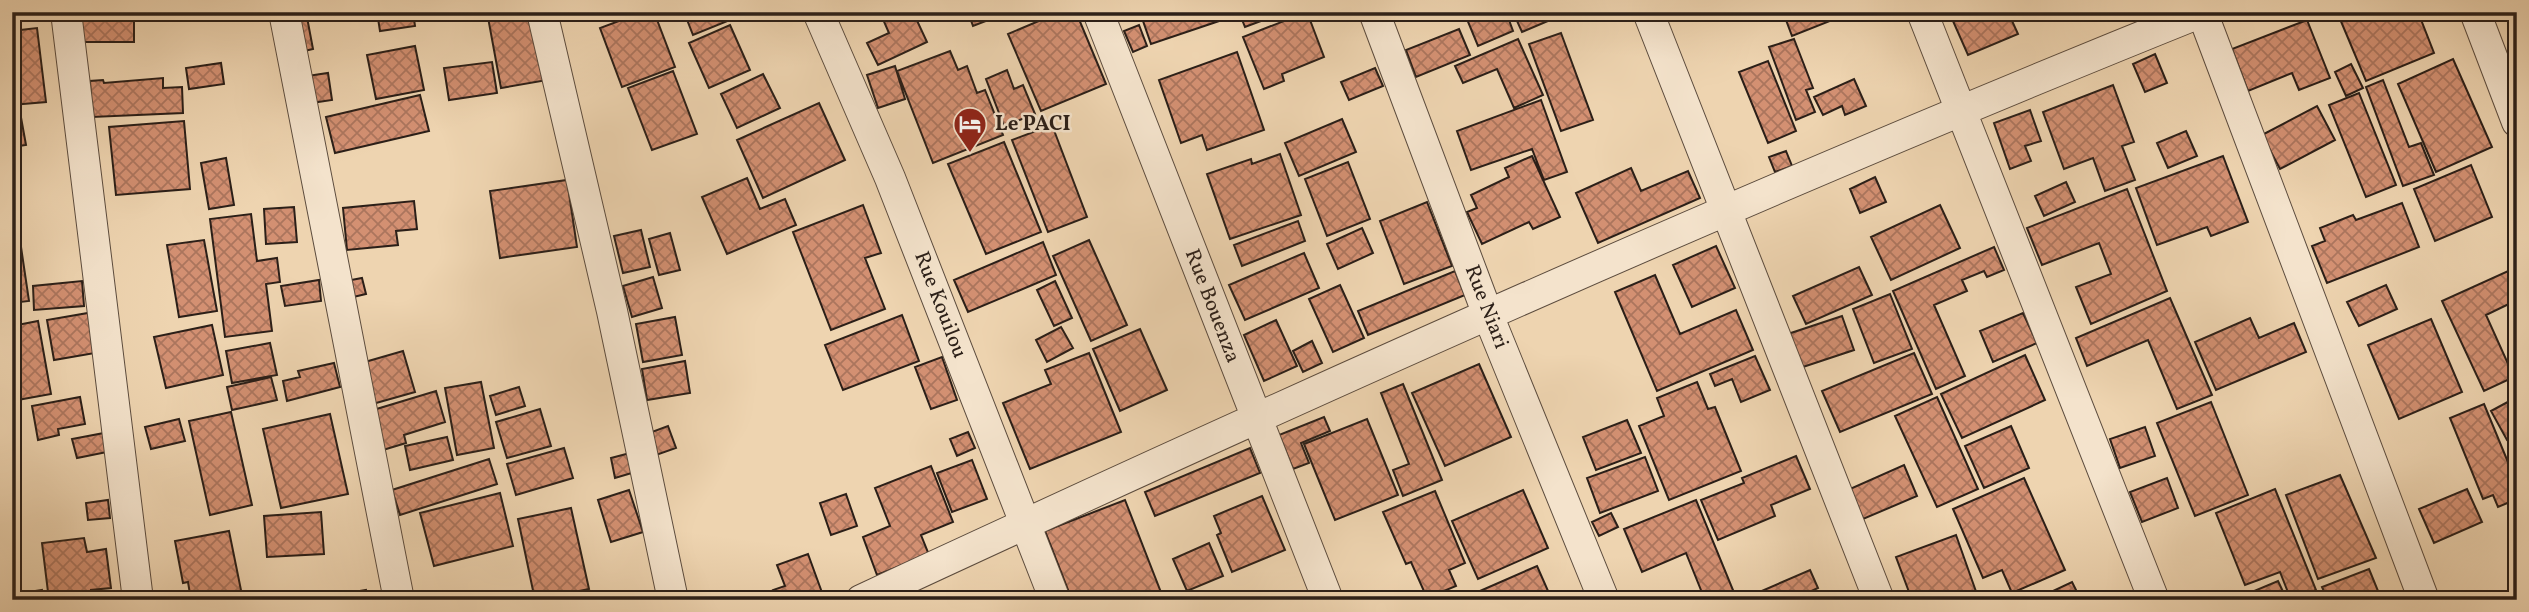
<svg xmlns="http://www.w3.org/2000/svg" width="2529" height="612" viewBox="0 0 2529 612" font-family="Vollkorn,serif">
	<defs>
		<pattern id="building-cross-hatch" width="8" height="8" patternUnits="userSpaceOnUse" patternTransform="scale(1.75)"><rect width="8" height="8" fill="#d39072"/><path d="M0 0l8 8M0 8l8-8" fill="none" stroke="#ab755d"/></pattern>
	</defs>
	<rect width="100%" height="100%" fill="#eed4b0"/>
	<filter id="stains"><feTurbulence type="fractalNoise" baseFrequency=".00286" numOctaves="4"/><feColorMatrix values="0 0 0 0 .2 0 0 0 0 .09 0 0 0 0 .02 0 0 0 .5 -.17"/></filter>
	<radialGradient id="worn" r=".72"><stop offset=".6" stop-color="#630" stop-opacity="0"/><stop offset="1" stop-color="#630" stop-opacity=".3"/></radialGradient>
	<path fill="url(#building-cross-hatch)" stroke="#2b1f18" stroke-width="2" d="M78,12L134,13V42H78Z
		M294,12H306L313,49L300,52Z
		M377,12H413L415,26L380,31Z
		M487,12H524L525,16L540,13L553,79L501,88Z
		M643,12H654L675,67L622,87L600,28Z
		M684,12H733L735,18L693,35Z
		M891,12H913L927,42L878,65L867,43L889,33L882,17Z
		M968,12H1009L973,26Z
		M1060,12H1076L1106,84L1041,111L1008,34Z
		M1157,12H1220L1222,20L1151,44L1142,18Z
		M1239,12H1285L1245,27Z
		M1307,12L1324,57L1282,74L1284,81L1264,89L1243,37Z
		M1464,12H1506L1513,31L1478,46Z
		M1513,12H1569L1522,32Z
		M1783,12H1838L1840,17L1792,36Z
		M1949,12H2008L2018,34L1968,55Z
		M2358,12H2381L2382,16L2392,12H2418L2434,53L2366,81L2340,19Z
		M2307,20L2330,78L2299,90L2292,73L2248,91L2232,49Z
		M730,25L750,70L709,88L689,43Z
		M1139,25L1147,46L1133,52L1124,31Z
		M37,28L46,102L12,105V31Z
		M1459,29L1470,55L1416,77L1406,50Z
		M1561,33L1593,120L1561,131L1529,44Z
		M1518,39L1543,95L1514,108L1497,69L1463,83L1455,66Z
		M1794,39L1813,88L1806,90L1815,112L1796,120L1769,47Z
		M415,46L424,90L376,99L367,55Z
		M950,51L958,70L967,66L977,93L985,90L1003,135L933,163L897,71Z
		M1237,52L1264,130L1207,150L1202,135L1181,143L1159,80Z
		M2155,54L2167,83L2145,92L2133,64Z
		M2453,59L2492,147L2436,172L2398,84Z
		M1768,61L1796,131L1768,143L1739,72Z
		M492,62L497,93L449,100L444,68Z
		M221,63L224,84L189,89L186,68Z
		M2351,64L2363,88L2346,96L2335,72Z
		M895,66L905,99L878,108L867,75Z
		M1375,68L1383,86L1349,100L1341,82Z
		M1007,70L1014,89L1023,85L1035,114L1004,126L986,79Z
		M673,71L697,134L652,150L628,88Z
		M328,73L332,100L311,103L307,76Z
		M763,74L780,108L737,128L721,94Z
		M163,78V88L182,87L183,113L92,117L90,81L103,80L104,83Z
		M1854,79L1866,106L1845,115L1842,106L1823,115L1814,97Z
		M2383,80L2409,147L2421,143L2434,175L2403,186L2366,87Z
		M2113,85L2134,142L2122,146L2135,180L2105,191L2093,158L2064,169L2043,112Z
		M2359,93L2396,185L2366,197L2329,105Z
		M420,95L429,131L335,153L326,117Z
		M1541,100L1567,172L1544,180L1532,149L1471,170L1457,131Z
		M819,103L845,160L763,198L737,140Z
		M2317,106L2335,140L2280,169L2262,135Z
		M2030,110L2041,141L2025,146L2031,161L2010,169L1994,123Z
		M20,112L26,145L12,147V113Z
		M1342,119L1356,152L1299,176L1285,143Z
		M184,121L190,189L116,195L109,127Z
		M1052,125L1087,217L1048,232L1012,140Z
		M2186,131L2197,156L2168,168L2157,143Z
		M1004,142L1041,232L986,254L948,164Z
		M1786,151L1792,166L1775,172L1769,157Z
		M1280,154L1301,215L1230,239L1207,174L1251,159L1252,164Z
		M1532,156L1560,217L1533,229L1529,222L1482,244L1467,212L1477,208L1471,195L1509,177L1505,168Z
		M2223,156L2248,222L2211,236L2207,227L2157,245L2136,188Z
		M226,158L234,205L209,209L201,163Z
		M1348,162L1370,219L1327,236L1305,179Z
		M2471,165L2492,217L2435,241L2414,189Z
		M1631,168L1641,191L1688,171L1700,198L1598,243L1576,193Z
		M1875,177L1886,202L1860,213L1850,189Z
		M747,178L760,209L785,199L796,225L727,254L702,197Z
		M567,180L577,247L500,258L490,191Z
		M2066,182L2075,202L2044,216L2035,196Z
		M2127,189L2167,291L2091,324L2076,287L2111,274L2099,243L2042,265L2027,228Z
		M414,201L417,229L396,231L398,245L347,250L343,208Z
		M1427,202L1452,266L1404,284L1380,221Z
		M2402,203L2419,247L2327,283L2312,246L2325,241L2320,228L2353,215L2356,220Z
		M863,205L881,253L865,258L885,309L831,330L793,232Z
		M1940,205L1960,248L1891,280L1871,237Z
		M294,207L297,242L266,244L264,209Z
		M251,214L257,261L277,258L280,282L266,284L272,331L225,337L210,219Z
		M12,220H17L29,301L12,303Z
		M1298,221L1305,241L1242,266L1234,245Z
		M1362,228L1373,253L1338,269L1327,244Z
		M641,230L650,267L623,273L614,236Z
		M670,233L680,270L659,275L649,239Z
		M204,240L217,311L179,317L167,245Z
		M1089,240L1127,325L1091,341L1053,256Z
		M1043,242L1056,275L968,312L954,280Z
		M1716,246L1735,288L1692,307L1673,265Z
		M1994,247L2004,270L1987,277L1984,271L1962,280L1967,291L1934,305L1965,376L1936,389L1893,291Z
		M1304,253L1319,288L1245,320L1229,285Z
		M1859,267L1872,295L1806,324L1793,296Z
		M2517,267V300L2486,315L2514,377L2484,391L2442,301Z
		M1455,271L1465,295L1368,335L1358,311Z
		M1655,275L1680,334L1736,310L1753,350L1657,391L1615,292Z
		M653,277L662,308L632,317L623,286Z
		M362,278L366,294L349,298L346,281Z
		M319,280L321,301L285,306L281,286Z
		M82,281L84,306L34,310L33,286Z
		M1055,281L1072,318L1054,326L1037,290Z
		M1340,285L1364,338L1333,352L1309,299Z
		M2386,285L2397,309L2359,326L2347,302Z
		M1890,294L1912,349L1874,363L1853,309Z
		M2170,298L2212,395L2177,409L2148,340L2087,366L2076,338Z
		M88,313L95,353L54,360L47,320Z
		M2023,313L2037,343L1993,362L1980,331Z
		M902,315L919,361L843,390L825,345Z
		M1842,316L1854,350L1800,368L1788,334Z
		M675,317L682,355L643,362L636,324Z
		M2250,318L2259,338L2294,323L2306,352L2216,390L2195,342Z
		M2431,319L2462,392L2399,419L2368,345Z
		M1276,320L1297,366L1264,381L1244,335Z
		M38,321L51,394L12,401V326Z
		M212,325L223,375L166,388L154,337Z
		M1061,327L1073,348L1047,362L1036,340Z
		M1140,329L1167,390L1120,411L1093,349Z
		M1312,341L1322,363L1303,372L1293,351Z
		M270,343L277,375L232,383L226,351Z
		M403,351L415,392L369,405L358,364Z
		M1089,353L1121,432L1030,469L1003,403L1051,384L1045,370Z
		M1914,353L1932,394L1840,432L1822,391Z
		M2025,355L2045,400L1962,438L1941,394Z
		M1755,356L1770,390L1741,402L1732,379L1715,386L1710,374Z
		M942,357L957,400L931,409L915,367Z
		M685,361L690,393L647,400L642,369Z
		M334,363L340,387L287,401L283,381L300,377L298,371Z
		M1479,364L1511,437L1445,466L1412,393Z
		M271,377L277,400L232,410L227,387Z
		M481,382L494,448L457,455L445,388Z
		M1697,382L1708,409L1715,407L1741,471L1669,500L1639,426L1664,416L1657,398Z
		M1403,384L1442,480L1403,496L1393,470L1409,464L1381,393Z
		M519,387L525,406L496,415L490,396Z
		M436,391L445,422L404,435L406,443L383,450L370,411Z
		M80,397L85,424L58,429L59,435L38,440L32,406Z
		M1937,397L1978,489L1937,507L1895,416Z
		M2517,397V435L2507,440L2491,411Z
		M2211,402L2248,495L2195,516L2157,423Z
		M2484,404L2517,484V499L2498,507L2493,495L2483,499L2450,418Z
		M540,409L551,446L507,458L496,422Z
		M231,412L252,505L210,515L189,421Z
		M330,414L348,494L281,508L263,429Z
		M1324,417L1330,431L1301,443L1309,463L1293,469L1279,435Z
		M179,419L185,441L151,449L145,427Z
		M1367,419L1398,495L1335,520L1304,444Z
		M1627,420L1641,453L1596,470L1583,437Z
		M668,426L676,448L656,455L649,433Z
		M2011,426L2029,468L1984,488L1965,446Z
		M2145,427L2155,456L2120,468L2110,439Z
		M968,432L975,448L957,456L950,439Z
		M104,433L107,452L77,458L72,439Z
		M447,437L453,460L410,470L405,446Z
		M564,448L573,478L516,495L507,464Z
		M1250,448L1260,473L1155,516L1145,492Z
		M630,453L635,472L615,478L611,458Z
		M1796,456L1810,489L1771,505L1775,516L1718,540L1701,500L1744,483L1742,478Z
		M1645,457L1658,491L1600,513L1587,478Z
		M489,459L497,484L400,515L392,490Z
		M972,460L987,499L952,512L937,473Z
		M1904,465L1917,496L1863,519L1850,489Z
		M931,466L953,522L921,535L929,555L877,575L863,537L890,526L875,488Z
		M2340,475L2376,558L2318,579L2286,495Z
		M2024,478L2065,570L2012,593L2002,570L1983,578L1953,509Z
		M2167,478L2178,508L2142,522L2130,492Z
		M2275,489L2316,590L2291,600L2280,572L2245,585L2216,513Z
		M2467,489L2482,522L2434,543L2419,509Z
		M629,490L643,532L611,542L598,500Z
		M1523,490L1548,548L1478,579L1452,521Z
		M1435,491L1465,563L1449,570L1456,586L1427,598L1411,562L1406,564L1383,512Z
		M500,493L513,546L434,566L420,513Z
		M846,494L857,526L831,535L820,503Z
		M1262,496L1285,550L1232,572L1217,535L1221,533L1214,516Z
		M108,500L110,518L88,520L86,503Z
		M1125,500L1162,595L1149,600H1072L1045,531Z
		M1696,500L1735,595L1723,600H1705L1686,553L1642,572L1624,529Z
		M571,508L589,589L535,600L518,519Z
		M321,512L324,554L267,557L264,516Z
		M1611,513L1618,527L1599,536L1592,522Z
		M229,531L243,600H191L188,582L183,583L175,541Z
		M1956,535L1979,600H1912L1896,557Z
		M84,538L87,552L106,549L111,588L91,590L92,600H49L42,543Z
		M1209,543L1223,576L1187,591L1173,559Z
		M808,554L824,598L777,600L773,590L785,586L777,565Z
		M1537,566L1552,600H1464V598Z
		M2369,569L2378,591L2357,600H2328L2322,587Z
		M1810,570L1818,588L1792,600H1741Z
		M2278,581L2287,600H2250L2247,594Z
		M2072,582L2081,600H2034Z
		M42,590L43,600H23L22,593Z
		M366,590L368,600L319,598Z"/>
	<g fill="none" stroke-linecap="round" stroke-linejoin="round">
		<defs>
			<path id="street" d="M66,12L138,600
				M284,12L399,600
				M542,12L612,311L673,600
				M818,12L890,178L1055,600
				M1098,12L1328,600
				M1374,12L1488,315L1604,600
				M1648,12L1879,600
				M1922,12L2154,600
				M2202,12L2424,600
				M2475,12L2517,122
				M861,600C1304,394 1749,194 2202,12"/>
		</defs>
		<use href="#street" stroke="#5c4c3e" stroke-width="32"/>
		<use href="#street" stroke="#f4e3cc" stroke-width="30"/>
	</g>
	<defs>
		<symbol id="hotel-pin" viewBox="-11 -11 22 30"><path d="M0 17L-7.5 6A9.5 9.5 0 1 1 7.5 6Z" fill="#8f2418" stroke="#f4e3cc"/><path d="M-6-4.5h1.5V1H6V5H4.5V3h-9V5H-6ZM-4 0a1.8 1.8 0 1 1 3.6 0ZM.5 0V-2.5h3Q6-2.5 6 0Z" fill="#fff"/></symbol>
	</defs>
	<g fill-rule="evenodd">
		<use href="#hotel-pin" x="951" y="105" width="38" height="52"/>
	</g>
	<g text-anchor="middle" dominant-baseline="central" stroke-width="5" stroke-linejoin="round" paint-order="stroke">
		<g font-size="21" font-weight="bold" fill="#2b1f18" stroke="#f4e3cc" text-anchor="start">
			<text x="995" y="124">Le PACI</text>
		</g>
		<g font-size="21" fill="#2b1f18" stroke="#f4e3cc">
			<text transform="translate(940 305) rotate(69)">Rue Kouilou</text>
			<text transform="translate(1212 306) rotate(69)">Rue Bouenza</text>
			<text transform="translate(1486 307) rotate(69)">Rue Niari</text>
		</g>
	</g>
	<rect width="2529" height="612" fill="none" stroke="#eed4b0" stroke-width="42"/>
	<rect x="14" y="14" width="2501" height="584" fill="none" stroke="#2b1f18" stroke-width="3.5"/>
	<rect x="21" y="21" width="2487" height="570" fill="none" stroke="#2b1f18" stroke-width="2"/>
	<rect width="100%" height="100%" filter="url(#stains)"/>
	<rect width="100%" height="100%" fill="url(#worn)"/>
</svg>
